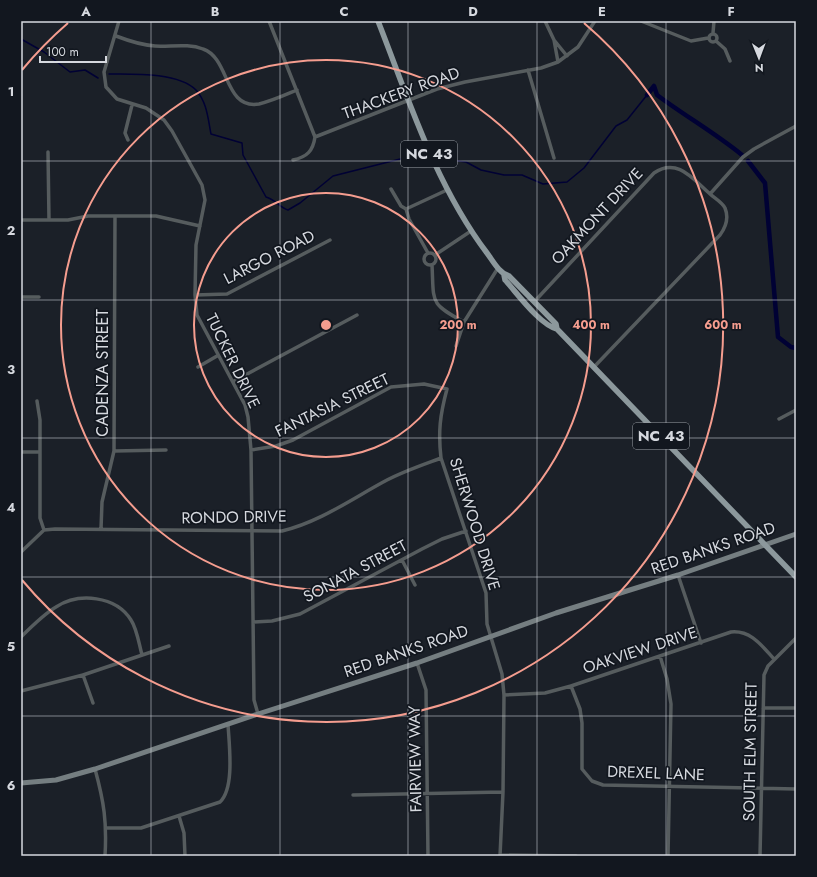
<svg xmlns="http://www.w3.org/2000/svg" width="817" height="877" viewBox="0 0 817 877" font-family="Jost,sans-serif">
	<rect width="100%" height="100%" fill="#1b2028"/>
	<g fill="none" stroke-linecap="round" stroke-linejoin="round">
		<path stroke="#000134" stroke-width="1.5" d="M21,39L44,52L70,72L85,70L98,78
			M109,74C132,74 178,72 196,90C207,102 208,119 211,134L242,143L243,155L266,197C276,200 279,207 288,210L300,203L333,176L416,155
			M443,159L466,162L481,170L504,175H522L543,184L567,182L584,168L616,126L627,120L647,95"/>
		<path stroke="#000134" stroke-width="4.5" d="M647,95L654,86L657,95C685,116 715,133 742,155
			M748,161L765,183L778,337L791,347L796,348"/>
		<path stroke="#565c5e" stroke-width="3.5" d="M119,21L104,72L106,87L117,99L146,108L164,120L172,131L202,185L205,200L196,245L195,295L197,315L245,405L248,417L251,450L254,700L258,714
			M269,21L315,137C313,151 307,157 293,160
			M545,21L554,40L558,62
			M641,21L691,41L708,38
			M713,33L714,21
			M709 38a4 4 0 1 1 8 0a4 4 0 1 1-8 0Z
			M116,36C129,41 141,45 155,46C170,47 188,43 203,49C230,58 224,110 259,104C272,101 285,95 297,90
			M554,40L567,56
			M716,41L725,49L730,61
			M528,70L554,158
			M315,137L437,89L465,82L541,68L558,62L578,47L595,21
			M128,140L125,133L132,105
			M48,152L49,220
			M391,189L401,206L406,209
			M710,194L743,157L754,149L796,126
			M406,209L409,219L428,253
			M406,209L447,190
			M21,220H68L88,216H156L200,226
			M424 259a6 6 0 1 1 12 0a6 6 0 1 1-12 0Z
			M435,255L471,231
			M432,265C434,303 429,303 464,322
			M195,295L227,294L330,240
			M21,297H39
			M534,302L654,173C677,157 693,179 709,193C714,198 722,202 725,208C729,218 726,227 720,235L594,367
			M456,346L464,322L498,268
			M198,367L217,356
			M234,381L357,315
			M37,401L40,420V518L44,530
			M779,419L796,410
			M251,450L276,446L293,440L391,387L424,384L447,389C440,415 438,432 441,458L486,593L487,624L502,674L504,695L503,792L500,856
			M114,451L166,450
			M21,452H40
			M101,529L102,502L114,451L115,216
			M21,552L44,530L55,529L282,531C320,522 353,498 387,480C404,471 422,465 441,458
			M402,560L415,585
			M678,575L701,643
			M253,622L272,621L300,614L422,549L442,539L466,531
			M21,637C31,627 44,614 56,607C79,592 116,596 131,620C137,629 139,644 142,655
			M660,656L667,679L671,704L668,856
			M417,663L426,690L428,856
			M83,675L93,703
			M571,686L580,709L582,723V769L592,781L603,785L796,789
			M21,691L83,675L169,646
			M504,695L545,693L571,686L731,632C751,630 762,646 774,659
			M763,708H796
			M95,769C104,802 107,822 105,856
			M353,795L503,792
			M179,816L184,833L185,856
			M107,828H141L220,802C235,788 229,744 228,724
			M500,855L576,856
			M760,856L764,675L768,666L796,638"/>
		<path stroke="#757e81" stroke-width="5" d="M21,783L56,780L95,769L258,714L417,663L556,613L678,575L796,534"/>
		<path stroke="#8c989c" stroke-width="5.5" d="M378,21C409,100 435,184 487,253C493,261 499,273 509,276L556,324L557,329
			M504,275L505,280C517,293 540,325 557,329L796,577"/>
	</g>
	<path fill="none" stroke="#d6d9df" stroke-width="1" stroke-opacity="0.55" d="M151,21V856M280,21V856M408,21V856M537,21V856M666,21V856M21,161H796M21,300H796M21,438H796M21,577H796M21,716H796"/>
	<g fill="none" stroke="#f59d8f" stroke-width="2">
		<circle cx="326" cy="325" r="132"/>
		<circle cx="326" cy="325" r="265"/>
		<path d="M22 70A397 397 0 0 1 68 23M584 23A397 397 0 1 1 22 580"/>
	</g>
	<g text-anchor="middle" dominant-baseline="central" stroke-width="3.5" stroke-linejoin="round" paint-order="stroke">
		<g fill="#12171f" stroke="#9b9fa5" stroke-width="1">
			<rect x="401" y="141" width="56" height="26" rx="3"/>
			<rect x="633" y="423" width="56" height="26" rx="3"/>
		</g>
		<g font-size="15" font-weight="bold" fill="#d6d9df">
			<text x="429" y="154">NC 43</text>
			<text x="661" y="436">NC 43</text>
		</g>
		<g font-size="16" fill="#d6d9df" stroke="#12171f">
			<text transform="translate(401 93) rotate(-20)">THACKERY ROAD</text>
			<text transform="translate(597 216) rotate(-47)">OAKMONT DRIVE</text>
			<text transform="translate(269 257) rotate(-27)">LARGO ROAD</text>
			<text transform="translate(233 361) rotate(64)">TUCKER DRIVE</text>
			<text transform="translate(102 373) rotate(-90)">CADENZA STREET</text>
			<text transform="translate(332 405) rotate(-26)">FANTASIA STREET</text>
			<text transform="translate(234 517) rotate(-1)">RONDO DRIVE</text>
			<text transform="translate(475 524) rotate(73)">SHERWOOD DRIVE</text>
			<text transform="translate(713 548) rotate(-19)">RED BANKS ROAD</text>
			<text transform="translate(355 571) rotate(-28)">SONATA STREET</text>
			<text transform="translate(640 650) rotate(-18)">OAKVIEW DRIVE</text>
			<text transform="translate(406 651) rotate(-19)">RED BANKS ROAD</text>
			<text transform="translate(750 752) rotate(-89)">SOUTH ELM STREET</text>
			<text transform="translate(415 759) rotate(-91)">FAIRVIEW WAY</text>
			<text transform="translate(656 773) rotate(2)">DREXEL LANE</text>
		</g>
	</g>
	<circle cx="326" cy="325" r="6" fill="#f59d8f" stroke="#12171f" stroke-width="2"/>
	<g font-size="12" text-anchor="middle" font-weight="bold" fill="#f59d8f" stroke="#12171f" stroke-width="3.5" stroke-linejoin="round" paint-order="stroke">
		<text x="458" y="329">200 m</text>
		<text x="591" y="329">400 m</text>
		<text x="723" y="329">600 m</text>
	</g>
	<rect width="817" height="877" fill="none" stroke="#12171f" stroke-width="44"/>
	<g transform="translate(759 58) rotate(179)" stroke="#12171f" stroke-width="3" paint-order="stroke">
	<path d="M0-3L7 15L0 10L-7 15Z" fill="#d6d9df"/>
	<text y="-6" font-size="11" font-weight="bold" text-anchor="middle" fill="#d6d9df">N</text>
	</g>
	<path d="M40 56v6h66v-6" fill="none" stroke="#d6d9df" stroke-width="2"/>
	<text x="46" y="56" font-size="12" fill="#d6d9df" stroke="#12171f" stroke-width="3" paint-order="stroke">100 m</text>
	<rect x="22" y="22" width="773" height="833" fill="none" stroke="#d6d9df" stroke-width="1.5"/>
	<g font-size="13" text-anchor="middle" font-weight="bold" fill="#d6d9df">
		<text x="86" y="16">A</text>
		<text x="215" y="16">B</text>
		<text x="344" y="16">C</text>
		<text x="473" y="16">D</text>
		<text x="602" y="16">E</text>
		<text x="731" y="16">F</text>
		<text x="11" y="96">1</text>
		<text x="11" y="235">2</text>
		<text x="11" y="374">3</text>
		<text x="11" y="512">4</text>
		<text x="11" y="651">5</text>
		<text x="11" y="790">6</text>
	</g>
</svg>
